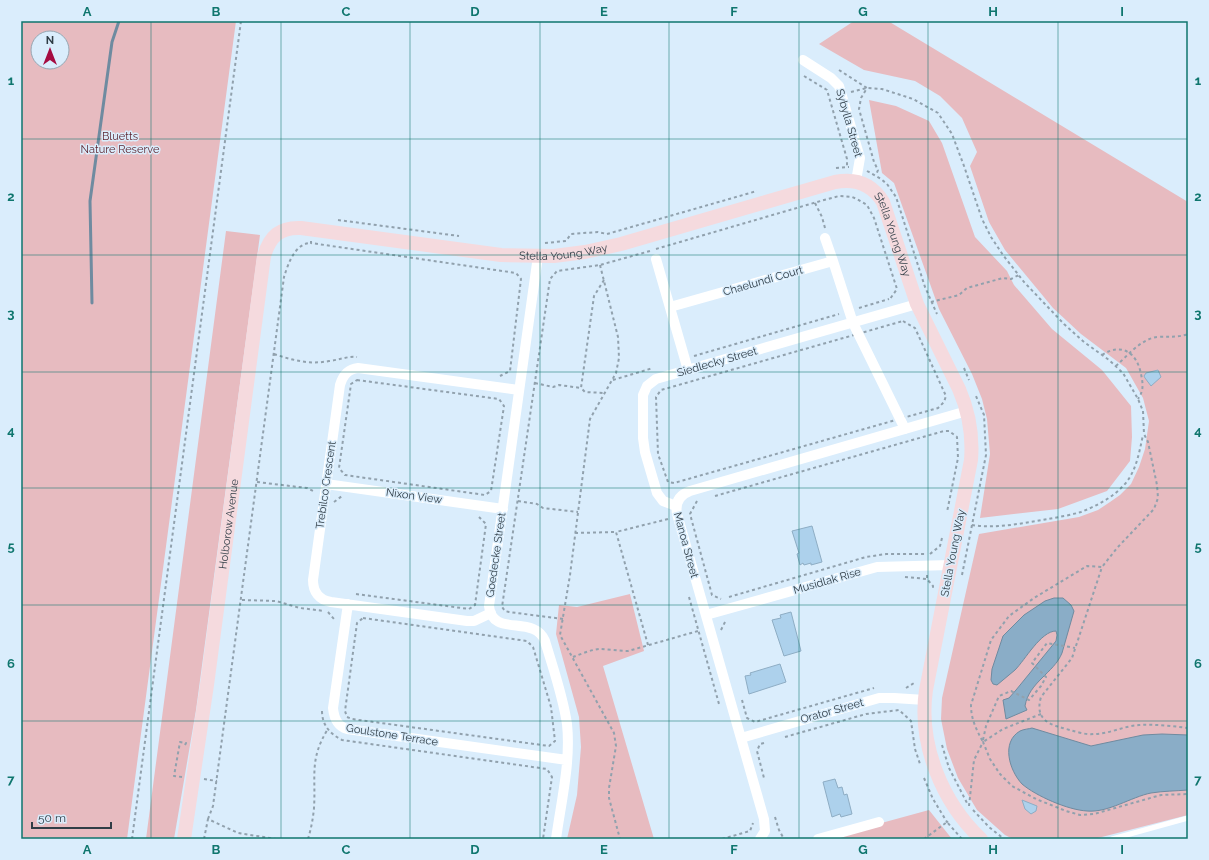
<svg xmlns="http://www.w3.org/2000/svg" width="1209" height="860" viewBox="0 0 1209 860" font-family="Raleway,sans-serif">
	<rect width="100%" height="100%" fill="#daedfc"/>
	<path fill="#e7bbc0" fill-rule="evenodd" d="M21,21H236L127,839H21ZM38,38H62V62H38Z
		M854,21H888L1188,202V815L1094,839H1013L1005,835L977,810L958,778L947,749L941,719L942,698L979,534L1079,517L1098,510L1110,502L1120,495L1131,484L1139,467L1145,449L1149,421L1143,398L1126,368L1081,334L1053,308L1005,250L989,222L970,166L977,152L962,118L940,96L915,81L864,70L819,44Z
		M869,100L896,106L929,121L942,143L975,237L1007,271L1014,285L1052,329L1102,370L1131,406L1132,437L1130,461L1107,491L1058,509L980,518L990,454L987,419L982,399L972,374L939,309L894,183L882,173Z
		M226,231L260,235L196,710L174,839H146Z
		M630,594L644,651L603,666L654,839H567L577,795L581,747L579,717L556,634L559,605L577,607Z
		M929,810L952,839H823Z"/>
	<path fill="#8aadc7" stroke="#6f8ba0" d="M1054,598H1063L1071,605L1074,611L1062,653C1054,673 1029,682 1025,706L1027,710L1006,719L1003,700L1009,698L1016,690L1056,641L1057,635L1056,631C1041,631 1025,660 1015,670C1009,675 1003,680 997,685L993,684L991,680L992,669L1003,636L1024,615L1045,601Z
		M1032,728L1091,746L1143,735L1162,734L1188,735V790C1176,791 1163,791 1151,793C1131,797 1108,813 1087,811C1068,810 1036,796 1022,784C1009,770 1001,742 1020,731C1024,729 1029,729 1032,728Z"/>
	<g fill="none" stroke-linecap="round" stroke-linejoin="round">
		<path stroke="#6f8ba0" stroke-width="3" d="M92,303L90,201L112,42L119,21"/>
	</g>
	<path fill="#add1ec" stroke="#8eadc4" d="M1158,370L1161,377L1151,386L1145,378L1144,376L1146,373Z
		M812,526L822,562L811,565V563L804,565L803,563L800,565L797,554L799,553L792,531Z
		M791,612L801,651L784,656L772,620L781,618L780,615Z
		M780,664L786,682L749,694L745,676L751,675L750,673Z
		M835,779L838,788L842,787L844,795L847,794L852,814L841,817L840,814L832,817L823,782Z
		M1022,800L1037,806L1036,811L1031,814L1025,809Z"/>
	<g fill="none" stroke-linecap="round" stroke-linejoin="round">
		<path stroke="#91a1ad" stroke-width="2" stroke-dasharray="3 3" stroke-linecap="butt" d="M839,70L867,88L861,98L859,109L874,162L878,170L876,175
			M804,76L827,90L847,159V166
			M851,92L867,88L882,89L913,99L938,113L952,134L964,166L982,219L991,237L1003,255L1024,282L1064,324L1084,342L1109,360L1123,373L1138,399L1143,411L1144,434L1148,442L1157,485L1158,498L1154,509L1117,548L1102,567
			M836,168L849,167
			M867,171L881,179L887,184L896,197L925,287L937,314
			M815,203L822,217L825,228
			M338,220L459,236
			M311,241V243L516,273L521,279L510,371L500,376
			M545,243L566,241L571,234L598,232L607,234L757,191
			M656,249L824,200L839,196L852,197L857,199L867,205L874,218L897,289L890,299
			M600,265L618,337L619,358L616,373L590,419L570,575L560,635L614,733L616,746L609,788V798L620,839
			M604,280L594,296L581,388L585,392L605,393
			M931,302L959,295L967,288L1003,278L1011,279L1019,275
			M859,308L889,299
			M903,321L915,328L946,396L944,402L938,408L674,483L668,482L658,454L656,397L661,390Z
			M274,354C292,360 310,365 329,361C339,360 347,356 357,357
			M1102,355C1122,342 1137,353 1141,374C1143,384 1144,390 1138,399
			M694,356L839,314
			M1116,366C1127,356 1141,339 1157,337C1168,336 1177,338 1188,334
			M964,368L969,380
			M357,380L499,399L504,406L491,491L485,495L345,475L339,468L351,384Z
			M613,380L653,368
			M535,383L553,387L559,385L581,388
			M257,482L307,488L315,492
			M715,496L944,431H949L957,437L958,458L947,512
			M518,501L537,504L543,508L578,512
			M697,501L690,514L712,595L721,599
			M334,502L342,496
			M972,525C997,529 1023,523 1048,519C1059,517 1071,515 1081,512C1096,506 1112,498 1123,486C1136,473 1139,453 1143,435
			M575,533L616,532
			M930,554L940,546L942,538
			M927,575V579L933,586V588
			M962,575L986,455L984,415L976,396
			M905,577L927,579
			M356,594L469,609L475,605L486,524L479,517
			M689,597L719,704
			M729,597L866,557L886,554H927
			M242,600L276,601L300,608L324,611
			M328,612L334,619V621
			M363,618L527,641L533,647L551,707L555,741L549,746L352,719L347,717L345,711L357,623Z
			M563,619L509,612L505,611L502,607L550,279L557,271L600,265L650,251
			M721,630L726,620
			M648,645L616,532L668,519
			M573,657C581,654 590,650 599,649C608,649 618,651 628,651L698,631
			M906,688L914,683V681
			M742,700L747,718L755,722L874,688
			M322,711C322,725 330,734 342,740L547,769L552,777L543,839
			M1041,714L1003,729L983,742C976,729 971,719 971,705L991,640L1009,616L1034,598L1087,566L1102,567L1072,658L1041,697C1034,721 1051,725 1070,730C1077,732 1086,735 1094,734C1109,734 1124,726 1139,725C1155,724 1172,726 1188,728
			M785,737L866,714L899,710L911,721L915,749L920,764
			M983,740L986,726L999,696L1011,691L1029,700L1041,686L1046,677L1032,663L1047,643L1075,648
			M764,743L760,744L757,751L764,778
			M942,745L949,768L967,803
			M182,777L174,776L180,742L186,743L185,745
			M924,778L933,799L947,822L950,819
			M204,779L217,781
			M969,806L974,760L983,742L990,759L1000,774L1012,786L1036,799L1066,811L1080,815L1094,814L1161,795L1188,794
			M973,810L989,827L1004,839
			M775,817L779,830L784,839
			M208,819L213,806L284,277C288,264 295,243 311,243
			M132,839L241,21
			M204,839L208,819L238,833L276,839
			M308,839C311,829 313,819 314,808C316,776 309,759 328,729
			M722,839L750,831L753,823
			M924,839L947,822L962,839"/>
		<path stroke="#fff" stroke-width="5" d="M1112,839L1188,818"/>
		<path stroke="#fff" stroke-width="10" d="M803,60L831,78L839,86L860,158L856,181
			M538,256L489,606C492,638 534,614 545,641C553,668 563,696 567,724C571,762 561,802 556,839
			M656,259L688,370
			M833,261L853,323L905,429
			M670,307L833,261L825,238
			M326,484L503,509
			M676,506L663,501L657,493L645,452L643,438V395L647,386L656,379L917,304
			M348,604L333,708C334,718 337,726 347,729L567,760
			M491,613L474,621H467L331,602C319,600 313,592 313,580L340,385C343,375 348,369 358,368L519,390
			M706,615L877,567L951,565
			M741,738L879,698H894L925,700
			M760,839L765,831L764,819L677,514C675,503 679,495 690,491L967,411
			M818,839L879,822"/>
		<path stroke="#f5dade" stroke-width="14" id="s1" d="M184,839L207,685L264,256C270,236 280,227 301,228L501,255L554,256L585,252L621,244L835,182C856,178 872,184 883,202L917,304L959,389C969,412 973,435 971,460L926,690C918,744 942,802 981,839"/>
	</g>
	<path fill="none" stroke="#0f766e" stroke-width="1" stroke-opacity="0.55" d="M151,21V839M281,21V839M410,21V839M540,21V839M669,21V839M799,21V839M928,21V839M1058,21V839M21,139H1188M21,255H1188M21,372H1188M21,488H1188M21,605H1188M21,721H1188"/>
	<g text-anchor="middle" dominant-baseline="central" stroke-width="3" stroke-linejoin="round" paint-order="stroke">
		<g font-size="11" fill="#303d46" stroke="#daedfc">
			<text transform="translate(849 123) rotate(74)">Sybylla Street</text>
			<text stroke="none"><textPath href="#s1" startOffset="1275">Stella Young Way</textPath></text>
			<text stroke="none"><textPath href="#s1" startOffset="904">Stella Young Way</textPath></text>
			<text transform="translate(763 281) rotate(-16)">Chaelundi Court</text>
			<text transform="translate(717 362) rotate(-16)">Siedlecky Street</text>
			<text transform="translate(326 485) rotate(-82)">Trebilco Crescent</text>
			<text transform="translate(414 496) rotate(8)">Nixon View</text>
			<text stroke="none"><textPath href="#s1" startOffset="318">Holborow Avenue</textPath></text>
			<text transform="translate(686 545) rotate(75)">Manoa Street</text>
			<text transform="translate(953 553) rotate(-79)">Stella Young Way</text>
			<text transform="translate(496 555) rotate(-82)">Goedecke Street</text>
			<text transform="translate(827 581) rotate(-16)">Musidlak Rise</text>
			<text transform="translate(832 711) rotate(-16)">Orator Street</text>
			<text transform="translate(392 735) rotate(9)">Goulstone Terrace</text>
		</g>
		<g font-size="11" fill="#5e2530" stroke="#daedfc">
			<text x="120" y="136">Bluetts<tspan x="120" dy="13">Nature Reserve</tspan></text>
		</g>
	</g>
	<rect width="1209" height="860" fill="none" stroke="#daedfc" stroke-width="44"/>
	<g transform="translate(50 50)"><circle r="19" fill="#daedfc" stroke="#96a7b3"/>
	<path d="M0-3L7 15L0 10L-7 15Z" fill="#a50c42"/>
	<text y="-6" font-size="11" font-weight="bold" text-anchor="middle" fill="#303d46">N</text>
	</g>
	<path d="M32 822v6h79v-6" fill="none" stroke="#303d46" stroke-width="2"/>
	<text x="38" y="822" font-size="12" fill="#303d46" stroke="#daedfc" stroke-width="3" paint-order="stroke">50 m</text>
	<rect x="22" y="22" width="1165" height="816" fill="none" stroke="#0f766e" stroke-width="1.5"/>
	<g font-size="13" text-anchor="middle" font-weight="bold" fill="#0f766e">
		<text x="87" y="16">A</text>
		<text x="216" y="16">B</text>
		<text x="346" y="16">C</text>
		<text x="475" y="16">D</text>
		<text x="604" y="16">E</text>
		<text x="734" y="16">F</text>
		<text x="863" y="16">G</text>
		<text x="993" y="16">H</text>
		<text x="1122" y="16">I</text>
		<text x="11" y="85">1</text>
		<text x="1198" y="85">1</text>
		<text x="11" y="201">2</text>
		<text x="1198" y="201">2</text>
		<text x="11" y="318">3</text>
		<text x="1198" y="318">3</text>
		<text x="11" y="435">4</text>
		<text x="1198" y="435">4</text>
		<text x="11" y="551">5</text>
		<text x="1198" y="551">5</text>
		<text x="11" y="668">6</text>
		<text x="1198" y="668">6</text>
		<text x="11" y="784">7</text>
		<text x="1198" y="784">7</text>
		<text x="87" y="854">A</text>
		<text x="216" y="854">B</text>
		<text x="346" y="854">C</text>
		<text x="475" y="854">D</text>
		<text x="604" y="854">E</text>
		<text x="734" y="854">F</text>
		<text x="863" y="854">G</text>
		<text x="993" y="854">H</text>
		<text x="1122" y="854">I</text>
	</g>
</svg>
